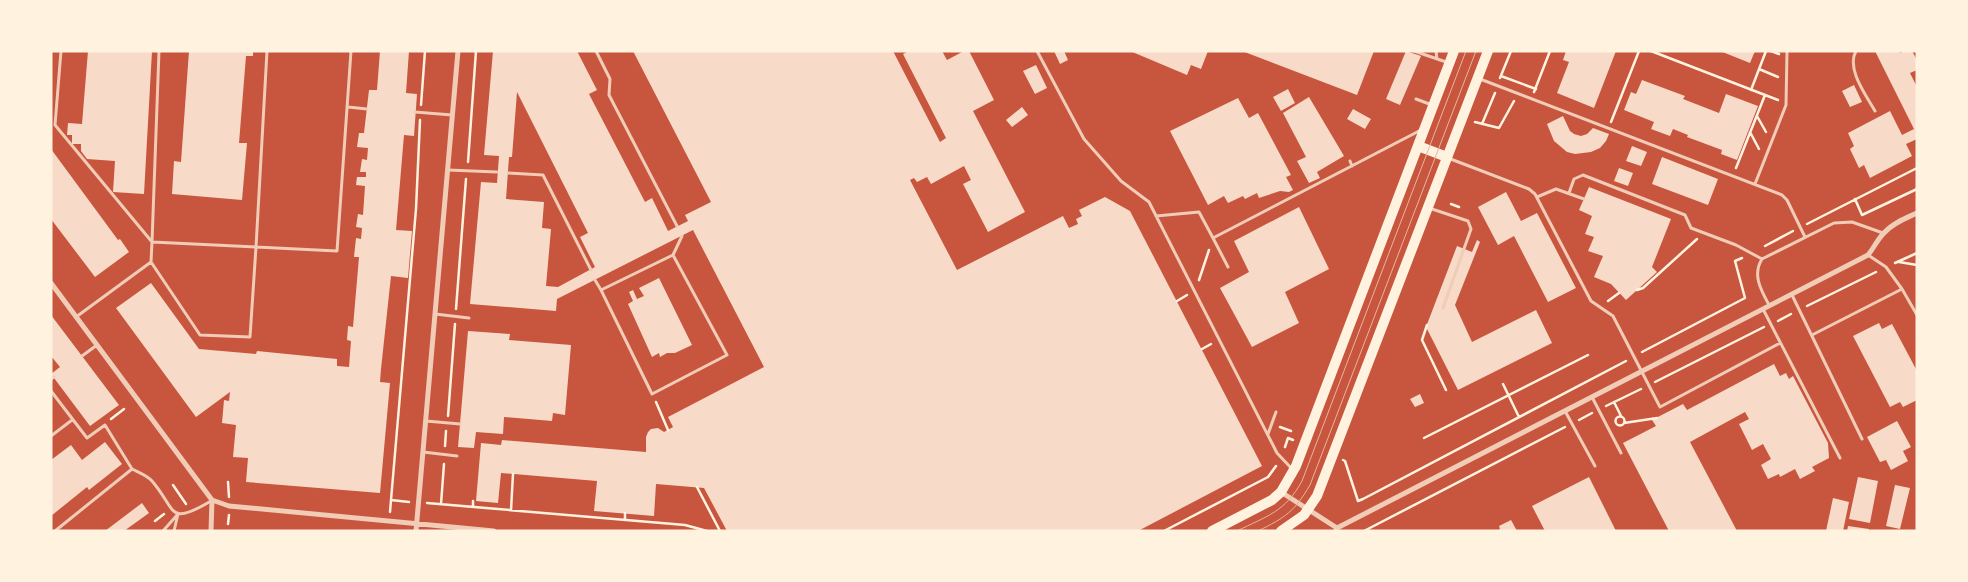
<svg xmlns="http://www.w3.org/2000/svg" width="1968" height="582" viewBox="0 0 1968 582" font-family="'Fira Sans Condensed',sans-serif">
	<rect width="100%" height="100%" fill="#c8553d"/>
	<path fill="#f7dbc8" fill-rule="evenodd" d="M88,51H152L144,194L113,192L115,161L87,159L81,151V144H72V135H67L68,123L82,124Z
		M189,51H253V56H246L239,143H247L242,200L172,194L174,161L181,162Z
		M380,51H409L406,93L417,94L414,136L404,135L396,230L412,231L408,278L391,276L381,369L380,382L390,383L380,493L246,482L248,458L233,457L236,425L222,423L224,400L229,401L230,392L196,417L116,308L151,283L199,349L256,354L257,351L337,359V366L349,367L351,341L347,340L348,326L353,327L359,257H354L356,238L361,239L362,228L356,227L358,214L363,215L365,186L356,185L357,177H366V172H360L362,159L367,160L368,148L357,147L359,133H364L369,90H377Z
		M493,51H577L597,90L589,94L645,202L652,198L668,231L688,221L685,215L711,202L633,51H893L940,142L946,138L903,54L909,51H942L947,60L964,51H969L994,100L973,111L1025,212L988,232L963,184L971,180L964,166L931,184L927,177L917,182L914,178L910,180L957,270L1063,216L1069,228L1078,224L1076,219L1082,216L1079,210L1105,197L1130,211L1262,466L1138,531H727L704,488L656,484L654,516L594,511L597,481L501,473L498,503L476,501L481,443L501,445L502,440L646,452V437L648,432L651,429L658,428L664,432L673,427L668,417L764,367L693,230L557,299L556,311L470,304L481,182L497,183L499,156L484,155ZM517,92L588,233L580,237L595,267L558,287L546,286L551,229L542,228L544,202L506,199L509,157H512Z
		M1054,51H1064L1068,60L1060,64Z
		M1130,51H1208L1201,69L1191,65L1187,75Z
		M1242,51H1374L1357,95Z
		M1406,51L1421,56L1400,105L1386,99Z
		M1566,51H1616L1594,108L1557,93L1569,62L1563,60Z
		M1720,51H1755L1750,63Z
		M1875,51H1899L1900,53L1904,51H1912L1917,60V70L1910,73L1917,87V139L1906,144L1912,156L1870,178L1864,165L1859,168L1850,149L1854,146L1848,133L1890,111L1902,135L1914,129Z
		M1036,65L1047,88L1035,94L1023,71Z
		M1642,80L1685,96L1683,99L1719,113L1726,94L1758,106L1737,160L1721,154L1722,150L1687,137L1688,135L1673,129L1670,136L1651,129L1654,122L1624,110L1631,92L1636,94Z
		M1854,85L1862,102L1850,107L1842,91Z
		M1288,89L1295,103L1281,111L1273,97Z
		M1309,97L1344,156L1317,172L1320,178L1309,183L1297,161L1306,157L1283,113Z
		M1238,98L1249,118L1258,113L1291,175L1286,177L1293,190L1289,192L1280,191L1259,198L1257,193L1245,199L1243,196L1228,203L1224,196L1208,205L1170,131Z
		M1022,107L1028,115L1012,127L1006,120Z
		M1353,109L1371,119L1365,129L1347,119Z
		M1563,116L1570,131L1574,134L1581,136L1587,134L1593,128L1609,134L1606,141L1600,148L1591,152L1575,154L1567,152L1554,141L1547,124Z
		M1632,146L1647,152L1641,166L1626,161Z
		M51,149L118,240L120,239L129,252L95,277L51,219Z
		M1662,157L1718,179L1708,205L1652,184Z
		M1619,168L1633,173L1628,186L1614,181Z
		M1589,187L1671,219L1652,267L1657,272L1626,300L1611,284L1594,277L1603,256L1588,251L1594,237L1585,234L1592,216L1579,210Z
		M1506,192L1521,221L1537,213L1576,288L1548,302L1514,236L1498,245L1478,207Z
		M1299,207L1329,269L1285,292L1299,323L1252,347L1220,288L1249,272L1234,241Z
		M1477,240L1480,242L1455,305L1472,342L1536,310L1552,343L1458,390L1426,327L1457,246L1472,252Z
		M659,278L692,345L675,353H667L660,357L659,353L652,357L628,304L633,301L629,292L633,290L637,299L644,296L639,288Z
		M51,315L119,405L90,426L51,374L60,367L51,356Z
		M1879,323L1882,329L1892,324L1917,371V400L1903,407L1900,402L1890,407L1853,336Z
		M468,331L510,334L509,340L571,345L565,415L553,413L552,421L504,417L503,434L476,432L474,448L458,447Z
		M1774,364L1780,376L1786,373L1789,379L1793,376L1828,443L1829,458L1812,467L1815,471L1800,479L1795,469L1780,477L1779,474L1768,479L1761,465L1771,459L1763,444L1752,450L1739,424L1749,419L1745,412L1690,442L1737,531H1669L1623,443L1656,426L1652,420L1683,404L1687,410Z
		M1420,394L1424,403L1415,407L1410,399Z
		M1897,421L1911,447L1903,451L1908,461L1891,470L1886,460L1880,462L1867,437Z
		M105,442L122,464L89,490L87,487L51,516V460L71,445L82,460Z
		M1589,477L1616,531H1545L1532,506Z
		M1858,477L1878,481L1870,523L1849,519Z
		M1895,485L1910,488L1900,529L1886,526Z
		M1833,498L1849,502L1843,531H1826Z
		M142,503L149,513L124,531H105Z
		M1511,520L1517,531H1497L1500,529L1499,526Z
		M1848,526L1869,529L1868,531H1847Z"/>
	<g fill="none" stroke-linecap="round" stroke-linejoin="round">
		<path stroke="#fff3e0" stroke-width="2.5" d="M1651,51L1778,100
			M1771,51L1779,54
			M1759,69L1778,77
			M1501,76L1536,89
			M1500,78L1511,51
			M1751,90L1766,51
			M1534,92L1550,51
			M421,105L425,51
			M1757,116L1766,132
			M1475,122L1499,128L1514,101
			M1611,122L1639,51
			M1482,124L1495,93
			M1750,132L1759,149
			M468,162L476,51
			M1736,168L1765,95
			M1855,199L1862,215L1917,189
			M1451,204L1459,207
			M1807,224L1917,168
			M1765,246L1793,231
			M1899,262L1917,265
			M1895,263L1917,253
			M1199,280L1209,250
			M1637,290L1643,288L1697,239
			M1177,301L1187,295
			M1608,301L1619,293
			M1807,306L1876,272
			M456,309L466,179
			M1778,321L1791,314
			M1427,325L1422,340L1446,390
			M1202,349L1211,344
			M1642,352L1745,298L1735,261L1742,258
			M1655,382L1764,327
			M1503,384L1519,417
			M656,402L668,430
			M1614,402L1621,416
			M1606,406L1641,389
			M448,416L455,324
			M1615.5 421a4.5 4.5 0 1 1 9 0a4.5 4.5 0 1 1-9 0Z
			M111,419L124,409
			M1579,420L1592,413
			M1624,423L1657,418
			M1280,427L1291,431
			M1424,438L1588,355
			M445,446L446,431
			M1285,447L1288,438L1293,440
			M1343,460L1345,461L1358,501L1363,499L1626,361
			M228,482L229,497
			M173,485L186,504
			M697,487L720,531
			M391,500L416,209L420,120
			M427,503L685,525L707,531
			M441,504L444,464
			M473,507V501
			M511,510L513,474
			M390,512L391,500L409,502
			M625,520V513
			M155,521L164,514
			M228,524L229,515
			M1164,531L1268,477L1276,466
			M1364,531L1565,427"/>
		<path stroke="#f1ccb7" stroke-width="3" d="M61,51L55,125L152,242L151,262L76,317
			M159,51L152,242L256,247L267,51
			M596,51L610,79L609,95L677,226
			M1037,51L1084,139L1121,181L1149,202L1277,453L1293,470
			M1414,51L1449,63
			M1436,51L1437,59
			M1856,51C1846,69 1866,95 1875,111
			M1480,79L1782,195L1787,200L1805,237
			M1416,99L1432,105
			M348,107L367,109
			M415,112L452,115
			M1448,158L1529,189L1535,194L1591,301L1613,316L1660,407L1780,343
			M1350,161L1352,166
			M448,170L497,172
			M508,173L543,175L591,270
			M1755,184L1786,105L1787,51
			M1569,193L1574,179L1583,175L1685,215L1691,228L1736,245L1762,259
			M1537,197L1556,189L1584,199
			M1429,208L1468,221L1471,229L1443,308
			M1156,216L1199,212L1213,238L1421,130
			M1213,238L1228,267
			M673,255L601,290L652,394L727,355L673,255L682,236
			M1868,255L1886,267L1902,289L1917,315
			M151,262L200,335L250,337L256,247L337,251L351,51
			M595,280L601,290
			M1792,295L1862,439
			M1769,305C1761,290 1752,275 1762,259L1834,223L1852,222L1883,233
			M1763,309L1840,458
			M435,314L469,318
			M1812,335L1902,289
			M82,356L97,345
			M51,379L54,377
			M51,391L87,438L105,425L132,469
			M1592,397L1621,453
			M1565,411L1595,466
			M426,421L460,424
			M1268,434L1276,412
			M51,436L72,420
			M423,452L457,456
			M55,531L132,469C138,472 147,475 152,481C177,510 167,527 211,501
			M163,531L178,514
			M174,531L178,514"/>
		<path stroke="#f1ccb7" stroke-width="5" d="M51,283L212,500L229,506L494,531
			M1281,492L1337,528
			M211,531L212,500
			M416,531L458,51
			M1336,531L1337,528L1868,255C1874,248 1878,238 1885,232C1893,223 1906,218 1917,213"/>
		<path stroke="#fff3e0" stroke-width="10" d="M1418,146L1447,157
			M1212,531L1272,500L1281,492L1296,466L1454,51
			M1281,531L1304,515L1317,496L1488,51"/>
		<path stroke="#e9b49f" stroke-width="1" d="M1237,531C1267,516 1285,512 1302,481L1466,51
			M1258,531C1286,517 1294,512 1310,485L1476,51"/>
	</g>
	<rect width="1968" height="582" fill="none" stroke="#fff3e0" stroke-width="105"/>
</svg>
